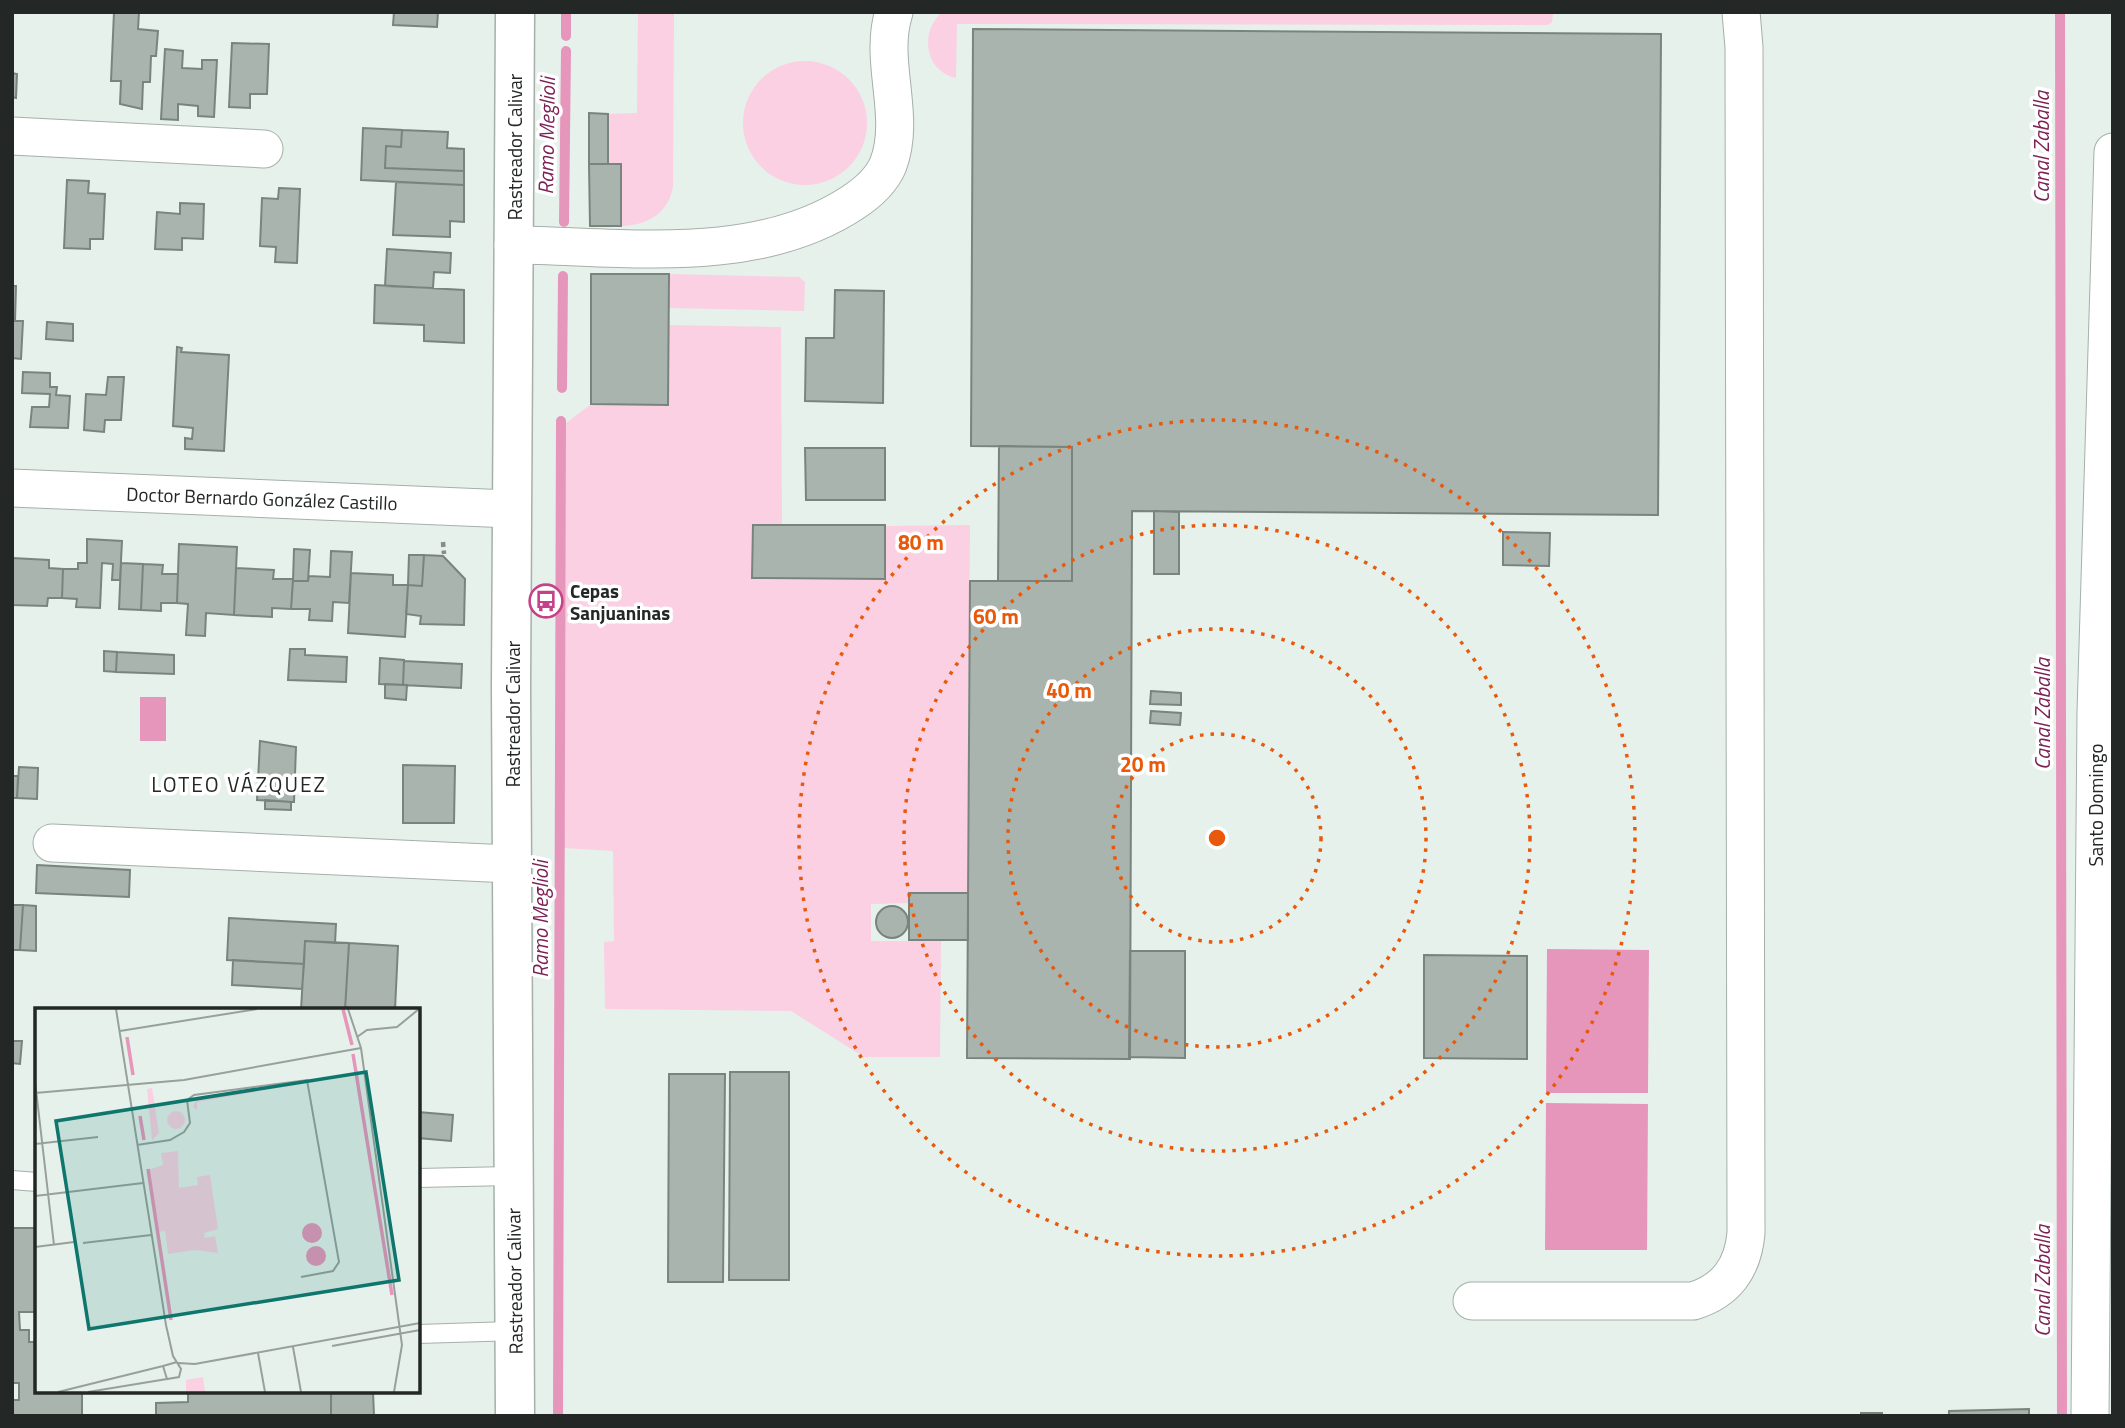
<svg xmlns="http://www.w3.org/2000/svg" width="2125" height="1428" viewBox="0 0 2125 1428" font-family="'Titillium Web',sans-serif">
	<rect width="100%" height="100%" fill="#e6f1eb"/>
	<path fill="#fad0e2" d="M638,12H674L673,186C669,213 648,225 622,226V164L609,163V114L637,113Z
		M942,12H1551L1553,14L1552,22L1548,25L957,24L956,78C925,71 919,33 942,12Z
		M743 123a62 62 0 1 1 124 0a62 62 0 1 1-124 0Z
		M670,274L799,277L805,282L804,311L669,308Z
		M669,325L781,327L782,525H752V579L886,580V526L970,525L967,892H909V903L871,904V941H941L940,1057H864L791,1011L606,1009L605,1006L604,942L614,941L613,851L564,848L566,423L590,405H668Z"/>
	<path fill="#e796bb" d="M140,697H166V741H140Z
		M1547,949L1649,950L1648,1093H1546Z
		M1546,1103L1648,1104L1647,1250H1545Z"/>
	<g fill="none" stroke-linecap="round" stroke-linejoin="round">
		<path stroke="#e796bb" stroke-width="10" d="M566,12V36
			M2060,12L2062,1416
			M564,222L566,51
			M562,388L563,276
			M558,1416L561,421"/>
	</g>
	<path fill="#aab4ae" stroke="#7a847e" stroke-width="2" d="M114,12H139L138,29L158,31L156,56H151L150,82H143L142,109L120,104L121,81H111Z
		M394,12H438L437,27L393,25Z
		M973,29L1661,34L1658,515L1132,511L1130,1059L967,1058L970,581H1072V447L971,446Z
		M232,43L269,44L267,94H250V108L229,107Z
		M165,49L183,51L182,68L202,69V60H217L214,117L198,116V106L178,104V120L161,119Z
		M12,73L17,74L16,98L12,97Z
		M589,113L608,114V164H589Z
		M363,128L402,130L401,147L386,146L385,168L464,171V185L361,180Z
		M402,130L448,132L447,148L464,149V171L385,168L386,146L401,147Z
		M589,164H621V226H590Z
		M67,180L89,181L88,193L105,194L103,239H90V249L64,248Z
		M396,182L464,185V222L450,221V237L393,235Z
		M279,188L300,189L297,263L275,262L276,247L260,246L262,198L278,199Z
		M180,203L204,204L203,239L182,238V250L155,249L157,212L180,214Z
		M387,249L451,253L450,273L434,272L433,288L385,286Z
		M591,274H669L668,405L591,404Z
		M375,285L464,290V343L424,341V325L374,323Z
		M12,286H16L15,321H12Z
		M835,290L884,291L883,403L805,401L806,338H834Z
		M12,321H23L21,359L12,358Z
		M47,322L73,324V341L46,339Z
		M177,347L182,348L181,352L229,355L224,451L185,449V438L192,439L193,428L173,426Z
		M23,372L50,373V387H57L56,395L70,396L68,428L30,427L32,407H49L50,394L22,393Z
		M108,377H124L121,420H105L104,432L84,430L86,394L106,395Z
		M999,446L1072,447V581H998Z
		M805,448H885V500H806Z
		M1154,511L1179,512V574H1154Z
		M753,525H885V579L752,578Z
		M1503,532L1550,533L1549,566L1503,565Z
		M87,539L122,541L120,580H112L113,564L102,563L100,608L76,607L77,599L62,598L63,569H78V563H87Z
		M179,544L237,547L234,615L206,613L205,636L186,635L188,604L177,603Z
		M294,549L310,550L308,581H293Z
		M331,551L352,552L349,603L333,602L332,621L309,620L310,609H291L293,581H308L309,576L330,577Z
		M409,555H424L422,586L408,585Z
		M424,555L443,556L465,579L464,625L420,624L421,616L406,614L408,585L422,586Z
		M12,558L49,560V568L63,569L62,598H48L47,606L12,605Z
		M121,563L143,564L141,610L119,609Z
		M143,564L163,565L162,574H178L177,603H161V611L141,610Z
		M236,568L274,570L273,579H293L291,609L272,608V617L234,615Z
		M351,573L393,575V585H408L405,637L348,633Z
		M290,649H305V655L347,657L346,682L288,680Z
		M104,651L117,652L116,672L104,671Z
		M117,652L174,655V674L116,672Z
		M380,658L404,660L403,685L379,684Z
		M404,661L462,664L461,688L403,685Z
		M385,684L407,685L406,700L385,698Z
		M1151,691L1181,693V705L1150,704Z
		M1151,711L1181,713L1180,725L1150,723Z
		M260,741L296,747L294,802L257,800Z
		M403,765L455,766L454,823H403Z
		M19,767L38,768L37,799L17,798Z
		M12,776H18L17,798H12Z
		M265,800L291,802V810L265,809Z
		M37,865L130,870L129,897L36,893Z
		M909,893H968V940H909Z
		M12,905H23L20,950H12Z
		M23,905L36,906V951L20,950Z
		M876 922a16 16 0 1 1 32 0a16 16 0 1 1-32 0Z
		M229,918L336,924L335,943L305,941L304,964L227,960Z
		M305,941L349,943L345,1010H301Z
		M349,943L398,946L395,1010H345Z
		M1130,951H1185V1058L1129,1057Z
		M1424,955L1527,956V1059L1424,1058Z
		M233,960L304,964L302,989L232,985Z
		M12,1041H22L20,1064L12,1063Z
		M730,1072H789V1280H729Z
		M669,1074H725L723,1282H668Z
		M418,1112L453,1115L451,1141L418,1138Z
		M12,1228H37V1312H19L20,1330H29V1342H37V1391H82V1416H12V1400H19V1383H12Z
		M188,1391H331V1416H156V1403L188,1402Z
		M331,1391H373L374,1416H331Z
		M2029,1409V1416H1949V1411Z
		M1861,1413H1882V1416H1861Z"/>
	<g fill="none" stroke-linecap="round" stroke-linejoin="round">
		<defs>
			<path id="service" d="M418,1178L512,1176
				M12,1180L37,1182
				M418,1334L514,1331"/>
			<path id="minor" d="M12,136L264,149
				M513,245C624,246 754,267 852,203C866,194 881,181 888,165C907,115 878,62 894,12
				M12,488L511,509
				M52,843L512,864
				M1472,1301H1693C1726,1291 1743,1268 1746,1233L1744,47L1741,12
				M2090,1416L2096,712L2113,152"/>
			<path id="secondary" d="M515,1416L511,687L515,12"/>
		</defs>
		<use href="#service" stroke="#a5b0aa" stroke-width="20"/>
		<use href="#minor" stroke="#a5b0aa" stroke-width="39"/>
		<use href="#secondary" stroke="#a5b0aa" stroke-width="41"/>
		<path stroke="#858d89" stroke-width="4.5" stroke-dasharray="5 3.5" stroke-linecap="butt" d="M443,542L444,554"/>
		<use href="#service" stroke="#fff" stroke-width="18"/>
		<use href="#minor" stroke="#fff" stroke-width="37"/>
		<use href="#secondary" stroke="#fff" stroke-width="38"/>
	</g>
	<g fill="none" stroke="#e8590c" stroke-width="3.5" stroke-dasharray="3.5 7">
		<circle cx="1217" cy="838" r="104"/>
		<circle cx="1217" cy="838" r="209"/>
		<circle cx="1217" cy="838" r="313"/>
		<circle cx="1217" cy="838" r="418"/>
	</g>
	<defs>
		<symbol id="bus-ring" viewBox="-11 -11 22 22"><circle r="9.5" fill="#fff" stroke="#c54288" stroke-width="1.5"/><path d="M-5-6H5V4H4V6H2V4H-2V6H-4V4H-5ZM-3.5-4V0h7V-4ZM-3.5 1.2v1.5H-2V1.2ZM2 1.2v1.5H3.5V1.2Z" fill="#c54288"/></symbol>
	</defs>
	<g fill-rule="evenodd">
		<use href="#bus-ring" x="527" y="582" width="38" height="38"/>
	</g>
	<g text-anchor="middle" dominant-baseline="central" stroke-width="7" stroke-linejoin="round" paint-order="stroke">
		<g font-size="19" fill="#232725" stroke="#fff">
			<text transform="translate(514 147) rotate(-90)">Rastreador Calivar</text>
			<text transform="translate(262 498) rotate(2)">Doctor Bernardo González Castillo</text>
			<text transform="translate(512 714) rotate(-90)">Rastreador Calivar</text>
			<text transform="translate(2095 805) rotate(-90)">Santo Domingo</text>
			<text transform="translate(514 1281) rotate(-91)">Rastreador Calivar</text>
		</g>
		<g font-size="19" font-weight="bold" fill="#232725" stroke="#fff" text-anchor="start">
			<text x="570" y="590">Cepas<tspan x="570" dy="22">Sanjuaninas</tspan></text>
		</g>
		<g font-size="21" font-style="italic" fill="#7d2154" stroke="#fff">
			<text transform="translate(546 136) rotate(-89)">Ramo Meglioli</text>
			<text transform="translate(2041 147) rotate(-90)">Canal Zaballa</text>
			<text transform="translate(2042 714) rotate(-90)">Canal Zaballa</text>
			<text transform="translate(540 919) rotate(-90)">Ramo Meglioli</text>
			<text transform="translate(2042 1281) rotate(-90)">Canal Zaballa</text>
		</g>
		<g font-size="21" letter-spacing="2" fill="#232725" stroke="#fff">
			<text x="239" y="784">LOTEO VÁZQUEZ</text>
		</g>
	</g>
	<g transform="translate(35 1008)">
		<rect width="385" height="385" fill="#e6f1eb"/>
		<path d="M248,79L162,94V102L158,99L161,92ZM117,80L124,125L117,132L112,81ZM132 112a9 9 0 1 1 18 0a9 9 0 1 1-18 0ZM143,143L144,180L163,177L162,169L175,167L183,221L169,225L170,230L180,228L183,245L160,242L133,246L130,223L123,224L113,162L128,157L126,145ZM168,369L170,384H151V372Z" fill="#fad0e2"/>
		<path d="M267 225a10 10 0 1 1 20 0a10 10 0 1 1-20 0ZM271 248a10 10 0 1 1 20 0a10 10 0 1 1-20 0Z" fill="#e796bb"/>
		<path fill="none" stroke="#e796bb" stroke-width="3.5" d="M308,1L317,37M92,29L98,67M318,46L357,287M105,108L109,132M113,161L136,312"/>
		<path fill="none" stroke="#98a09c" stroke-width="2" d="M81,1L131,317L138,348L146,361L144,369L132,371L128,358L142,354M313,1L326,40L367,337L359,384M85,23L222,1M322,29L332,22L362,19L384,1M0,73L19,237M0,85L149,72L326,40M0,136L63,129M102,137L135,132L149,124L155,115L152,92L159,87L272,72L304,254L298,263L266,269M0,188L108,175M48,235L116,227M0,239L39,234M297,338L385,322M258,339L266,384M223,345L230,384M143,355L160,356L385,315M23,384L128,358M53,384L132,371"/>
		<path fill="#0f766e" fill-opacity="0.15" stroke="#0f766e" stroke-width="3.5" d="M331,64L364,272L54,321L21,113Z"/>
		<rect width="385" height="385" fill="none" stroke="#232725" stroke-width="3.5"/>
	</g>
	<circle cx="1217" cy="838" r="10" fill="#e8590c" stroke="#fff" stroke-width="3.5"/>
	<g font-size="21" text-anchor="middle" font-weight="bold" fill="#e8590c" stroke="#fff" stroke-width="7" stroke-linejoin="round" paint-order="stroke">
		<text x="921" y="550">80 m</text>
		<text x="996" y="624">60 m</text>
		<text x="1069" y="698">40 m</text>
		<text x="1143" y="772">20 m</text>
	</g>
	<rect width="2125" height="1428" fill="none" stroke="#232725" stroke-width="28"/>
</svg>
